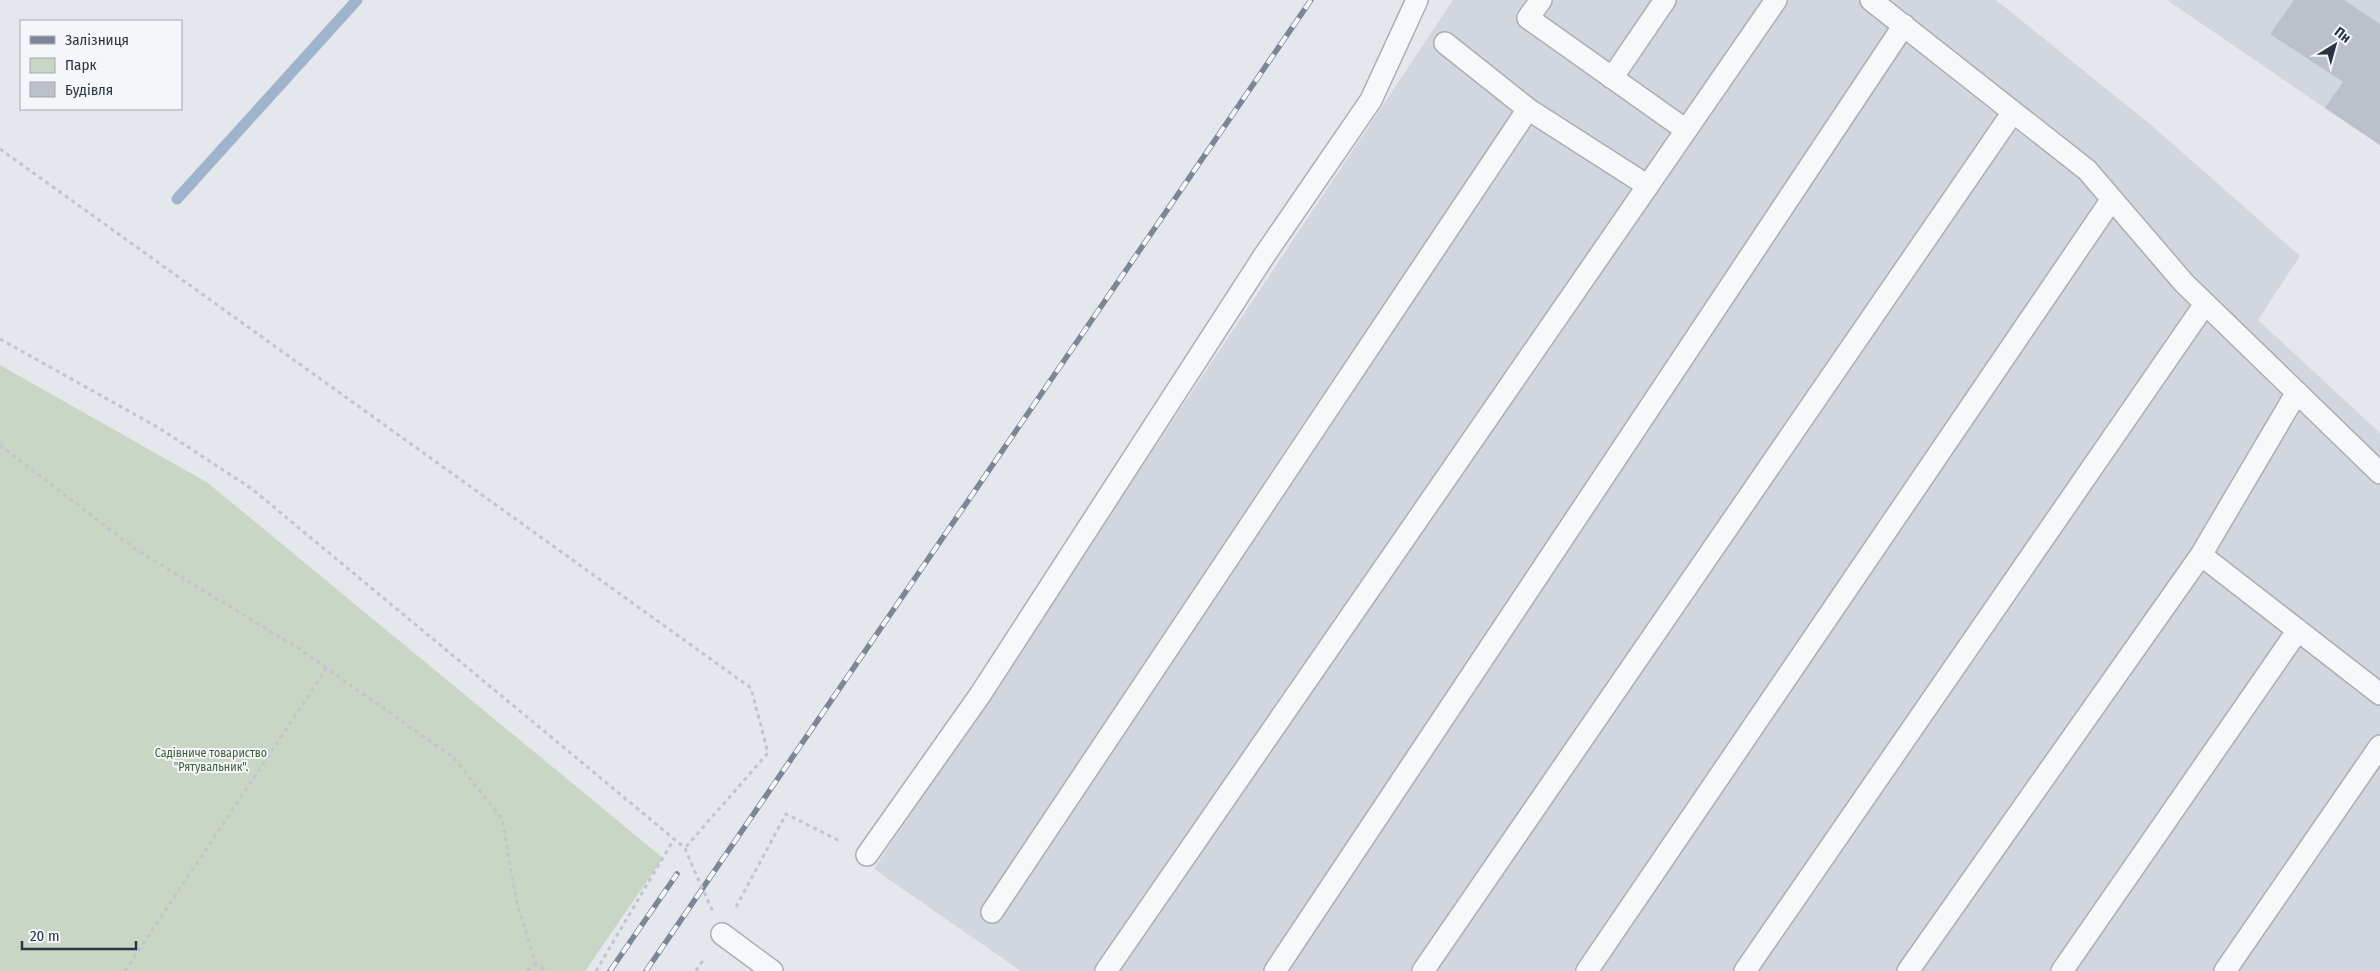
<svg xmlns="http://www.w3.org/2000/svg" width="2380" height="971" viewBox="0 0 2380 971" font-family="'Fira Sans Condensed',sans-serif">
	<rect width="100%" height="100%" fill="#e4e7ec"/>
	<path fill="#d2d6de" d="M1453,0H1996L2150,124L2300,256L2258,320L2380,433V971H1021L874,869Z
		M2167,0H2380V145L2325,108Z"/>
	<path fill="#c9d6c5" d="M0,365L208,483L663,858L585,971H0Z"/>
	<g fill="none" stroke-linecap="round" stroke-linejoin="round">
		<path stroke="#9fb4cc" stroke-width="11" d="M177,199L357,0"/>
	</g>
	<path fill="#bbc0ca" d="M2294,0H2344L2380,24V145L2325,108L2343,82L2270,34Z"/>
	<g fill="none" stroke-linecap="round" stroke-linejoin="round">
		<defs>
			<path id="lane" d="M1541,0L1528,18L1686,130
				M1871,0L2087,170L2184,283L2380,473
				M1445,43L1528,109L1648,186
				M1612,78L1665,0
				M2201,555L2380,694
				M867,855L980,695L1264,256L1371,100L1417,0
				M992,912L1528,109
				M722,934L772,971
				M1106,971L1776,0
				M1275,971L1904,25
				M1423,971L2013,112
				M1587,971L2112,199
				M1745,971L2205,304
				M1908,971L2201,555L2297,392
				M2062,971L2298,630
				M2225,971L2380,746"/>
		</defs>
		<use href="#lane" stroke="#a9aeb7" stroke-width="24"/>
		<path stroke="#c2c5cb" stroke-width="3" stroke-dasharray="4 4" stroke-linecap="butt" d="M0,149L751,688L768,753L685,848
			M0,339L159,428L252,489L685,848L691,863
			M0,445L135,549L298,648L454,758L502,819L517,904L536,964L549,971
			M736,907L786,814L840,841
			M125,971L327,668
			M527,971L536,964
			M596,971L674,839
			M696,971L704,959"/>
		<use href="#lane" stroke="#f7f8fa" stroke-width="21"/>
		<defs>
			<path id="rail" d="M610,971L677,874
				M646,971L1311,0"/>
		</defs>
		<use href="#rail" stroke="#7d8696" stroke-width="5.5"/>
		<use href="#rail" stroke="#f4f6f9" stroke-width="4" stroke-dasharray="11" stroke-linecap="butt"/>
		<path stroke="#c2c5cb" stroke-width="3" stroke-dasharray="4 4" stroke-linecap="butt" d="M691,863L714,914"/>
	</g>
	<g text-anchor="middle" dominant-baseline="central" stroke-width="4" stroke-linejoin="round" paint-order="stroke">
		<g font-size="12" fill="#3f6138" stroke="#f4f6f9">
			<text x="211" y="753">Садівниче товариство<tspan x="211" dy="14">"Рятувальник".</tspan></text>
		</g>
	</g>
	<rect x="20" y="20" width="162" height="90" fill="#f4f6f9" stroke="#a4a8b1"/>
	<rect x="30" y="36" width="25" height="8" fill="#7d8696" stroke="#a4a8b1"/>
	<text x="65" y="45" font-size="15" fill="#2b3445">Залізниця</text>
	<rect x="30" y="58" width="25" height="15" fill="#c9d6c5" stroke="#a4a8b1"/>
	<text x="65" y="70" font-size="15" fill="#2b3445">Парк</text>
	<rect x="30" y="82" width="25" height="15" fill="#bbc0ca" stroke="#a4a8b1"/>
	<text x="65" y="95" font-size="15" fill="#2b3445">Будівля</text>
	<g transform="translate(2335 45) rotate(37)" stroke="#f4f6f9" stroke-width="4" paint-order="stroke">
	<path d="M0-4L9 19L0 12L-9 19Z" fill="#2b3445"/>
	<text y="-8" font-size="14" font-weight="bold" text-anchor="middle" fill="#2b3445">Пн</text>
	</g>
	<path d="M22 941v8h114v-8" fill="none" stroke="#2b3445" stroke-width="2.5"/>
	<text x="30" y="941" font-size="15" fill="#2b3445" stroke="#f4f6f9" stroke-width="4" paint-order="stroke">20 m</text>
</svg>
